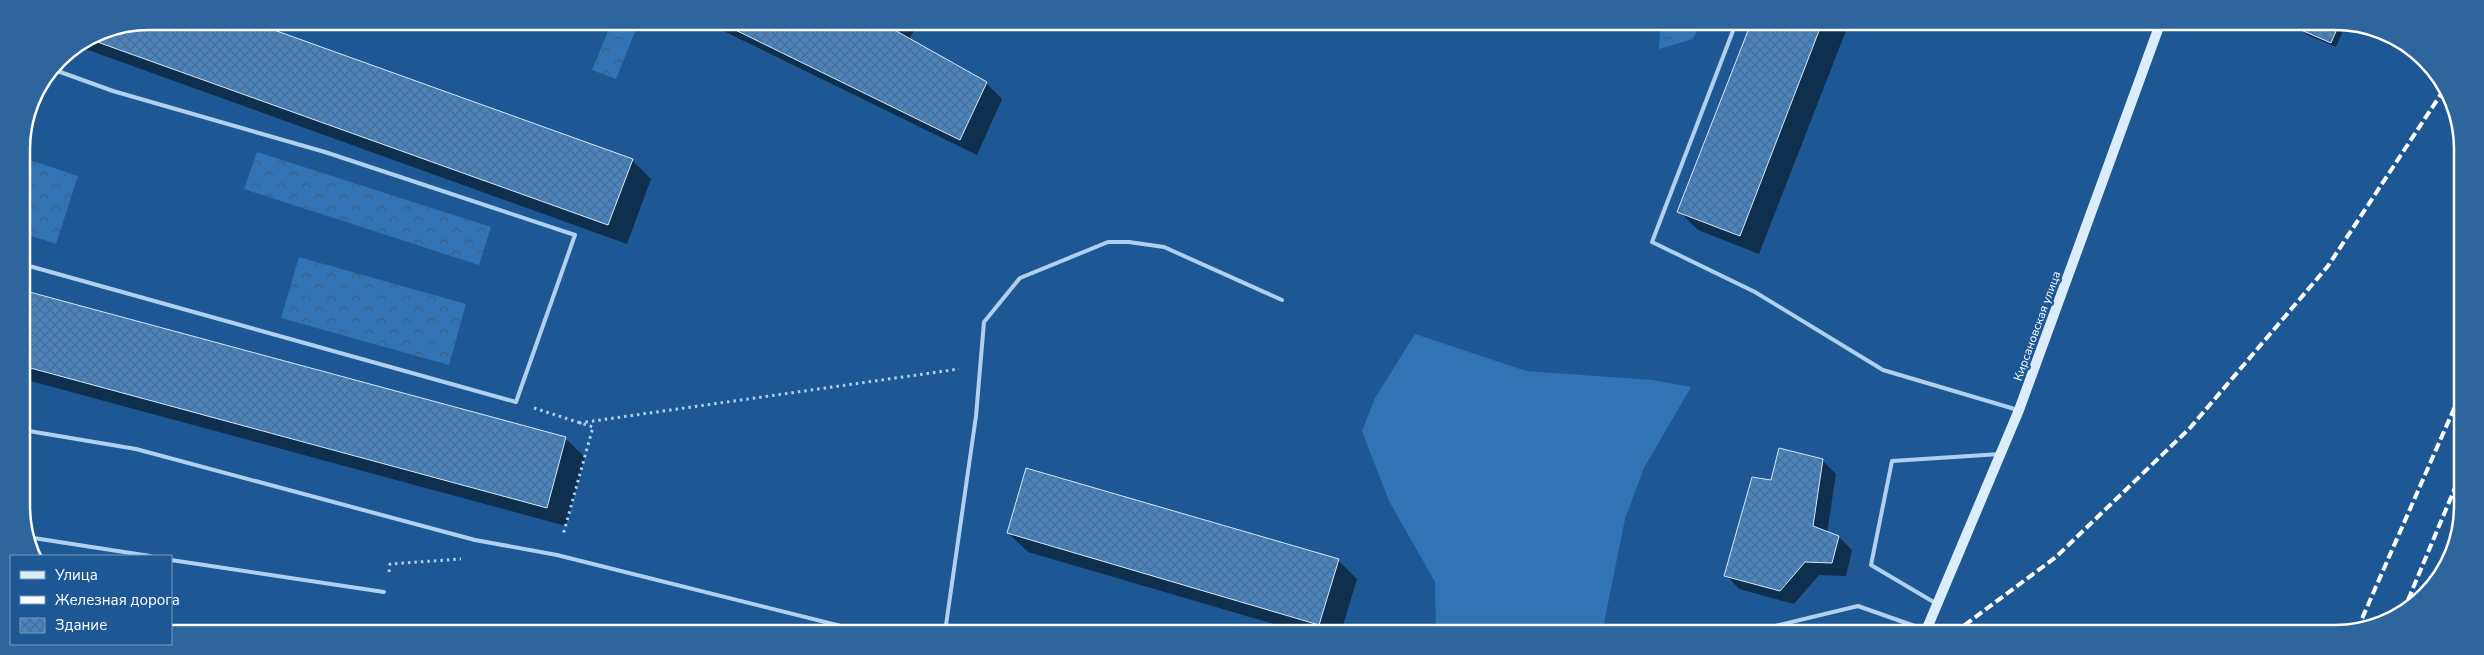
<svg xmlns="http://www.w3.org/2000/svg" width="2484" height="655" viewBox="0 0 2484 655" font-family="'Nunito Sans',sans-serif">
	<defs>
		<pattern id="forest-crowns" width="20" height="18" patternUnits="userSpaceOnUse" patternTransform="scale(1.25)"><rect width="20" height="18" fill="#3173b3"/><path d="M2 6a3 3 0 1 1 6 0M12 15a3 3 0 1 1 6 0" fill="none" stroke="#405e7a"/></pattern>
		<pattern id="building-cross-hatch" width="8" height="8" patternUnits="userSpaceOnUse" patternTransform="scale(1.25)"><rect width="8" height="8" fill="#4a84be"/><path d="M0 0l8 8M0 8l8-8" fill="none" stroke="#4b6e90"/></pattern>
	</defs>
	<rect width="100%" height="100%" fill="#1d5895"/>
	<path fill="#3173b3" d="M1415,334L1526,371L1652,380L1691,387L1644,468L1625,519L1602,633H1436L1435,582L1389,501L1362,431L1375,398Z"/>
	<path fill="url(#forest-crowns)" d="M612,22H639L616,79L592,70Z
		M1664,23H1701L1693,39L1659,49L1660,33Z
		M257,152L491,227L479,265L244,189Z
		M30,160L78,176L56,244L22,233V184Z
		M299,257L466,304L449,365L281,318Z"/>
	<path fill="#0007" d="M149,21L632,160L651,179L627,244L77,46L100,31Z
		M705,22H918L909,40L986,83L1002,99L977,155Z
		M1752,23H1849L1759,254L1698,230L1679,211Z
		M2305,24H2346L2336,47L2307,35L2302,30Z
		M22,291L565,438L585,457L566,526L23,379Z
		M1822,460L1836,474L1827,533L1839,537L1852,550L1846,576L1819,575L1794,604L1739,589L1726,575L1772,481Z
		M1008,533L1338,560L1357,579L1341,632H1301L1028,552Z"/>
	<path fill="url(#building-cross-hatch)" stroke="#d6e9fb" d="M149,21H249L633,159L608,225L89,39L100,31Z
		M719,22H894L891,28L987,82L960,140Z
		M1751,23H1822L1740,236L1677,212Z
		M2304,24H2339L2331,43L2301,30Z
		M22,290L566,437L547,508L23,366Z
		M1779,448L1823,459L1813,526L1839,536L1832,563L1805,562L1780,591L1724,576L1752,477L1771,480Z
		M1026,468L1339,559L1319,625L1007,533Z"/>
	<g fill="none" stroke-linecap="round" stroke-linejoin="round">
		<path stroke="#b0d0ef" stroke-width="3" stroke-dasharray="2.5 4" stroke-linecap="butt" d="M534,408L593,427L563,535
			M579,423L959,369
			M389,572L390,564L461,559"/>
		<path stroke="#b0d0ef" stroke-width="4" d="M1736,23L1652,242L1755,292L1883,370L2018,410
			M22,264L516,402L575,235L325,152L113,91L52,69
			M23,430L136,449L475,540L557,555L865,632
			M27,537L150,556
			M171,560L384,592
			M1937,604L1871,565L1892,461L2000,454
			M945,632L976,416L984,322L1020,278L1108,242H1129L1164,247L1282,300
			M1746,633L1858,606L1926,630"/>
		<path stroke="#ddecfb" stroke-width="10" d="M1925,633L2019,410L2160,24"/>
		<path stroke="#fff" stroke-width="4" stroke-dasharray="9 4" stroke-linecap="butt" d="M2403,612L2460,476
			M2357,630L2460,395
			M1954,633L2056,557L2190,428L2328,266L2443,91"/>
	</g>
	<g text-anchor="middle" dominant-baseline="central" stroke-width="4.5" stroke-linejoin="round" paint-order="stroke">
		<g font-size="12" fill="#fff" stroke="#1d5895">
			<text transform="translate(2037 326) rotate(-70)">Кирсановская улица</text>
		</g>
	</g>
	<path d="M0 0H2484V655H0ZM149 30H2335A119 119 0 0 1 2454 149V506A119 119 0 0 1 2335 625H149A119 119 0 0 1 30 506V149A119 119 0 0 1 149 30Z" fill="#2f659d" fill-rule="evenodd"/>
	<path fill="none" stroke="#fff" stroke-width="2.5" d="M149 30H2335A119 119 0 0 1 2454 149V506A119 119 0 0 1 2335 625H149A119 119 0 0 1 30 506V149A119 119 0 0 1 149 30Z"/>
	<rect x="10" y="555" width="162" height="90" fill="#1d5895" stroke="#779bbf"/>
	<rect x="20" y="571" width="25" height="8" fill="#ddecfb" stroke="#779bbf"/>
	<text x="55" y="580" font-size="15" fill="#ffffff">Улица</text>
	<rect x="20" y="596" width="25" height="8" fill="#ffffff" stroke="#779bbf"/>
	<text x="55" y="605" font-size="15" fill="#ffffff">Железная дорога</text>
	<rect x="20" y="618" width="25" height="15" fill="url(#building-cross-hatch)" stroke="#779bbf"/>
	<text x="55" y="630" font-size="15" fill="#ffffff">Здание</text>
</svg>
